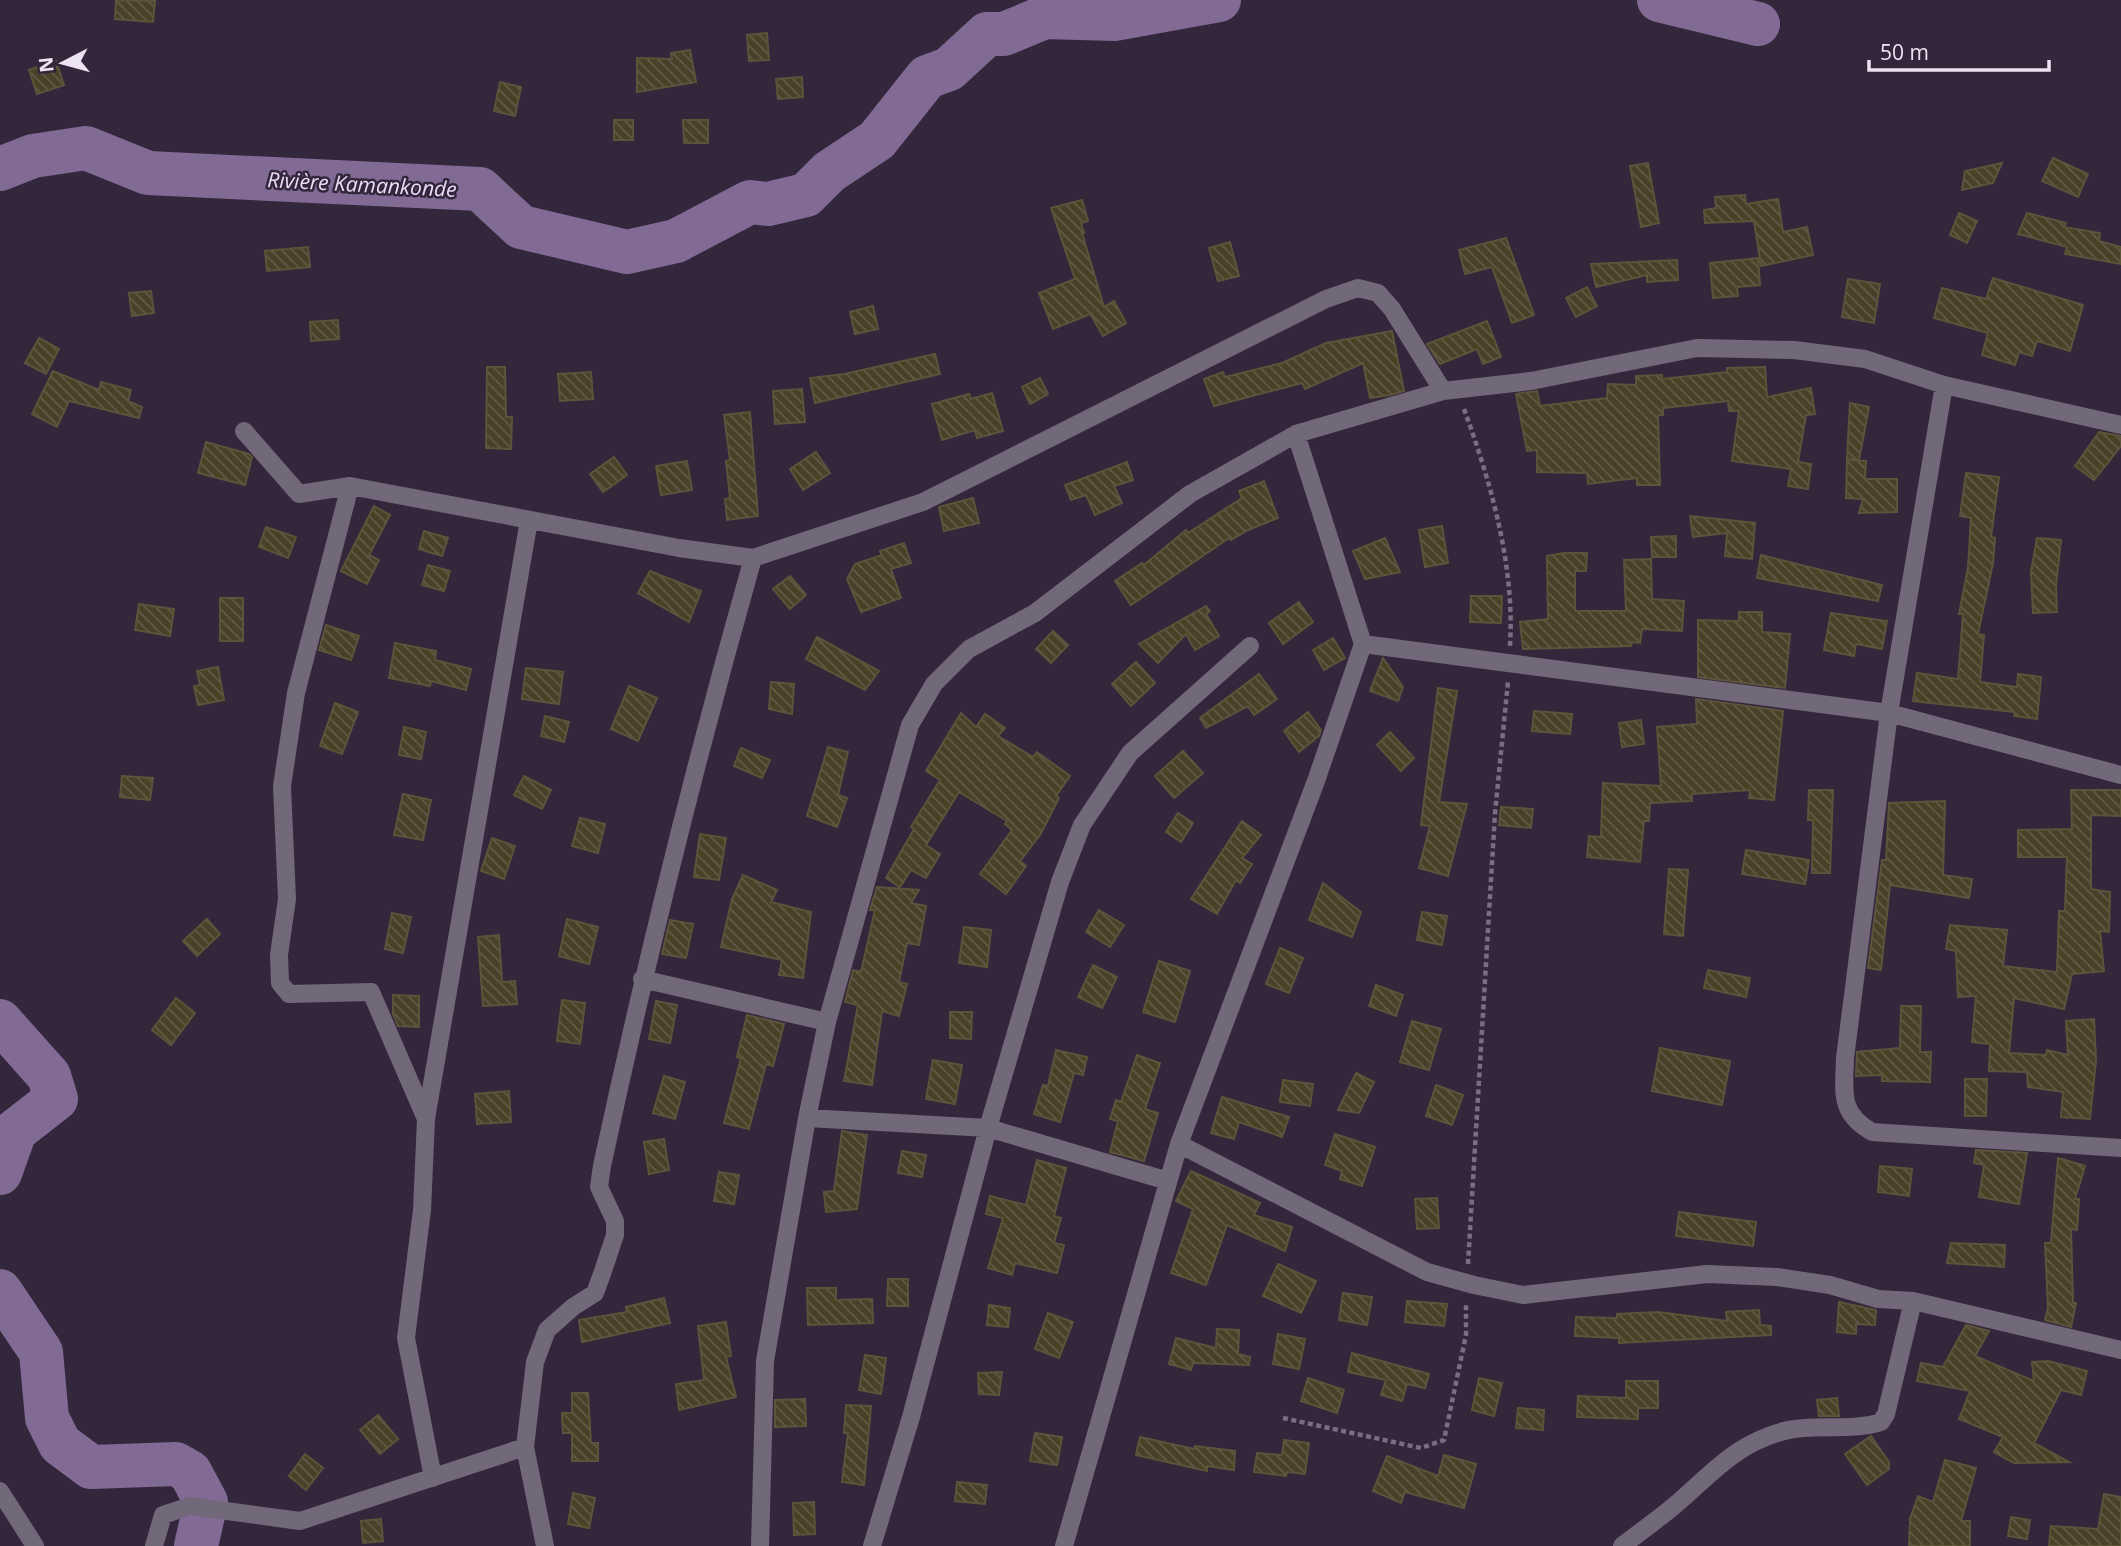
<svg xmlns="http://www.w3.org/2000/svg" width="2121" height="1546" viewBox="0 0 2121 1546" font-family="'Open Sans',sans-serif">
	<defs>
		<pattern id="building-back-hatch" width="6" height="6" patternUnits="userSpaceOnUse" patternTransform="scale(1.75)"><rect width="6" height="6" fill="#484027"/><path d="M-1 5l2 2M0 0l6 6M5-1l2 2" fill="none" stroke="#635b47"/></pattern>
	</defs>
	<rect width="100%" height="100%" fill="#33273c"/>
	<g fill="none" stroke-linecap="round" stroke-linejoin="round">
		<path stroke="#816b94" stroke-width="44" d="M1659,0L1758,24
			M0,169L33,156L86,148L148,173L480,189L521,227L627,252L676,241L750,202L768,204L806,195L829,172L877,140L927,77L949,69L987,34H1004L1045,17L1114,19L1219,0
			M0,1021L49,1076L56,1099L15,1131L0,1173
			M0,1291L41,1352L47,1418L60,1444L91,1467L176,1464L190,1472L206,1502L196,1546"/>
	</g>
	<path fill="url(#building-back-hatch)" stroke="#5c543a" stroke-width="2" d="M116,0L155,1L153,22L115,19Z
		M767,33L769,60L749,61L747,35Z
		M690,50L696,82L637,92V58L672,59L671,53Z
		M56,61L64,85L37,94L29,70Z
		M802,77L803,97L778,99L776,79Z
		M500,82L521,87L515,116L494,111Z
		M614,120H633V140H614Z
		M683,120H708V143H684Z
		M2053,158L2088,174L2078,197L2042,181Z
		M1648,163L1659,223L1641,227L1630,166Z
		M2002,163L1993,183L1962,190L1965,171Z
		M1745,195L1746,204L1778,199L1783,232L1807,227L1813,255L1761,266L1754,221L1705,223L1704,210L1716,208L1715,197Z
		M1082,200L1088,221L1081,223L1084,233H1082L1104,307L1114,301L1126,323L1103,336L1091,315L1093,313L1053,329L1039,293L1075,279L1051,208Z
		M1959,213L1977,221L1967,243L1950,235Z
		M2027,213L2066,223L2064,227L2100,233L2099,241L2121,247V264L2065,254L2067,247L2018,234Z
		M1506,238L1534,315L1512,323L1492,267L1465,274L1459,250Z
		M1230,242L1239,276L1218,281L1209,248Z
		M308,247L310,267L267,271L265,251Z
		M1758,258L1760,285L1737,287L1738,296L1713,298L1710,263Z
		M1677,260L1678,280L1647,282V275L1596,287L1591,264Z
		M1993,278L2083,305L2070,351L2037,341L2032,356L2019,352L2015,365L1982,355L1988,333L1934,318L1942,288L1986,299Z
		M1848,279L1880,284L1874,323L1842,317Z
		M1587,287L1597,306L1576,317L1566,298Z
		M151,291L154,313L132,316L129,293Z
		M873,306L878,329L855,334L850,312Z
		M338,320L339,339L311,341L310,322Z
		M1487,321L1501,357L1483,364L1477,349L1440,364L1427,344Z
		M1392,331L1404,391L1390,395L1370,398L1363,363L1305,389L1302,383L1214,406L1204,379L1223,372L1225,377L1282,363L1326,343Z
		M39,338L59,349L46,374L25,363Z
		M935,354L940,374L815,403L810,378L844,374Z
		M487,367H505L506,417H512L511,449L486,448Z
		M1765,367L1767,397L1811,388L1815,414L1806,415L1798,462L1811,464L1808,489L1788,486L1791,469L1732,461L1739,411H1729L1728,401L1663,408V415H1658L1660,485H1637V478L1588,484L1587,473L1537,472V450L1527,451L1516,394L1537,391L1540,406L1607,398L1608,384L1636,385V376L1662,375V379L1727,372V368Z
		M53,371L99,390L101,382L131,390L128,401L142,407L139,418L69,401L57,427L32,414Z
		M591,372L593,399L560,401L558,374Z
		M1040,378L1048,394L1030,404L1022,387Z
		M802,389L805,422L775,424L773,391Z
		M992,393L1003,431L977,438L975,430L942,440L932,404L969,394L971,399Z
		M1850,403L1869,407L1859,460L1847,459Z
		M750,412L758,516L727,520L725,499L730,498L726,461L730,460L724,415Z
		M2099,432L2121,436V446L2094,480L2075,466Z
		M206,442L249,454L252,457L245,485L198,473Z
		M816,452L830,473L803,490L790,469Z
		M614,457L627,475L603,492L590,474Z
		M1847,460L1866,461L1865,479H1897V512L1859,513L1863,499L1846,498Z
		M687,461L692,490L661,495L656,466Z
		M1127,462L1133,480L1114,486L1122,503L1095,515L1086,495L1071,500L1065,485Z
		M1966,473L1999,477L1991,537L1995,538L1993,563L1978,634L1984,635L1980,682L2017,687L2018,674L2041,677L2037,719L2014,716L2015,712L1913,701L1917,673L1958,679L1963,614H1959L1968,568L1971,518L1960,516Z
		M1264,481L1278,518L1248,530L1231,540L1229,538L1131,605L1115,581L1142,563L1144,565L1186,530L1188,533L1242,498L1239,491Z
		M973,498L979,523L944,531L939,507Z
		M374,506L390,515L369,555L379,560L367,584L341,571Z
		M1690,516L1755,523L1752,559L1725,556L1727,533L1693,537Z
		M1442,526L1448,563L1425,567L1419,530Z
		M266,527L296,537L288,558L259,547Z
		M424,531L448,538L442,556L419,549Z
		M1676,536V557H1652L1651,537Z
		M1385,538L1400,572L1365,579L1353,551Z
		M2037,538L2061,540L2056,586L2057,612L2033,613L2031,572Z
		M904,543L911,563L891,569L901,598L861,612L847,579L855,564L882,555L880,551Z
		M1564,553H1587L1586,571H1575V611H1626L1624,560L1651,559L1652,599L1684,601L1682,631L1642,629L1640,643L1632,642L1631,646L1523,649L1520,622L1548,619L1547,556Z
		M1761,555L1882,585L1878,601L1757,578Z
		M428,565L450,571L444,591L422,585Z
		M650,571L701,591L689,622L638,593Z
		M790,576L806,595L790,609L773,589Z
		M1471,596H1502L1501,623L1470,622Z
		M220,598H243V641H220Z
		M1299,602L1313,622L1283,644L1269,623Z
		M139,604L174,609L170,636L135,630Z
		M1206,606L1210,611L1206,614L1219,636L1195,650L1186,634L1158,663L1139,644Z
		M1739,612H1762V632L1790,634L1785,688L1698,677V620L1739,621Z
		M1831,613L1887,621L1882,649L1856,644L1854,656L1824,650Z
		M326,625L359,636L351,660L319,650Z
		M1053,631L1068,645L1051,663L1036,649Z
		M817,637L879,671L865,690L806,659Z
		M1333,638L1345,658L1324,670L1313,650Z
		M395,643L436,651L435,660L471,669L466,690L431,681L430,686L389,678Z
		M1383,658L1403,687L1398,701L1370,691Z
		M1136,662L1155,683L1131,706L1112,684Z
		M218,667L224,700L198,705L194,686L200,685L197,671Z
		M526,668L563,672L559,704L522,699Z
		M1259,674L1277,699L1254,715L1248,706L1206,728L1200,718Z
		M771,682L794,684L792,714L769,709Z
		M629,686L657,698L638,741L611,729Z
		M1438,688L1457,691L1439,802L1467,804L1448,876L1419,868L1430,826L1421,825Z
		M1696,699L1783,711L1774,800L1749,798L1750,790L1692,794V801L1650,803L1649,821H1644L1640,862L1587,857L1589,836L1601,837L1603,783L1661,786L1657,727L1697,724Z
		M335,703L358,712L342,754L320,746Z
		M1534,711L1572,714L1570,734L1532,731Z
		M1308,712L1321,730L1319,736L1299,752L1284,731Z
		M961,713L976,727L985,714L1005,728L998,736L1033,757L1037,752L1070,776L1056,796L1059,798L1040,835L1020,861L1026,866L1006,894L980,874L1012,830L1005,824L1007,821L959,792L926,845L940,854L926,878L911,870L900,887L886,878L914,829L911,827L940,780L926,771Z
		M545,716L569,722L564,742L541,736Z
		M1641,720L1644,744L1622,747L1619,723Z
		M404,727L426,732L421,759L399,755Z
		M1390,732L1414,758L1401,771L1377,745Z
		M828,747L848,752L838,795L847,798L837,827L807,816Z
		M741,748L770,760L762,778L734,766Z
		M1183,751L1203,773L1174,798L1155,776Z
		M122,776L153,778L150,800L120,797Z
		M524,776L551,790L542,809L514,795Z
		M1809,790H1833L1830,873H1812L1813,820H1808Z
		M2071,790H2121V816L2091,815V889L2110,892L2109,932L2100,931L2104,971L2072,974L2064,1009L2014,998L2009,1053L2046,1055L2047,1050L2068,1055L2066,1021L2094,1019L2096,1061L2090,1119L2061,1117L2063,1092L2028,1087L2027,1072L1989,1071L1990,1044L1972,1042L1976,996L1958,997L1956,951L1946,949L1950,925L2007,930L2003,966L2057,972L2059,911H2065L2067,857H2018V830L2072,829Z
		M403,794L431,800L423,840L394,835Z
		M1945,801L1943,875L1972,879L1969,898L1890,885L1881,970L1868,968L1882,860H1886L1889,803Z
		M1501,807L1533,809L1531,828L1499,825Z
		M1178,813L1193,823L1181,842L1166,832Z
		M580,818L605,824L598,853L572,846Z
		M1242,821L1261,835L1242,858L1252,864L1240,883L1236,880L1217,914L1191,899Z
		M700,834L726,838L719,880L694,877Z
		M492,838L515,846L504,879L481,871Z
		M1746,850L1809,860L1805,884L1742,874Z
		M1669,869L1688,870L1683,936L1664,934Z
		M743,875L777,890L771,902L811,912L803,978L779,975L782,960L721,947L732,899Z
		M1323,883L1361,912L1352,937L1309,920Z
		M877,887L919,890L911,903L926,906L919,945L907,943L899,982L907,984L899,1016L882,1011L872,1085L844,1081L858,1005L845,1002L853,970L861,972L875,910H870Z
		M1099,910L1124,925L1110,947L1086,932Z
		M1422,912L1447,916L1442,945L1417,940Z
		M392,913L411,917L403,953L385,949Z
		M207,919L220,934L197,956L183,941Z
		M567,919L598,927L589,964L559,956Z
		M670,920L693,924L686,958L662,954Z
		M964,927L991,930L987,967L959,963Z
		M499,935L502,982L515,981L517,1004L483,1006L478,937Z
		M1280,948L1303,958L1289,993L1266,984Z
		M1159,961L1190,971L1175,1022L1143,1012Z
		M1093,965L1117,977L1102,1008L1078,997Z
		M1708,970L1750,978L1746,997L1704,988Z
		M1376,985L1403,995L1396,1016L1369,1006Z
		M393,995L419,996V1027L398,1026L393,1014Z
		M176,998L195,1013L171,1045L152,1030Z
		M562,1000L585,1003L580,1044L557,1041Z
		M656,1001L677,1005L670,1043L649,1039Z
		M1901,1006H1921L1920,1052H1931L1930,1082L1882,1081V1075L1856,1076L1857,1052L1900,1048Z
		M950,1012H972L971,1039L950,1038Z
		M747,1015L784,1024L773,1066L766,1064L749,1129L724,1123L741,1058L737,1057Z
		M1412,1021L1441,1029L1429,1070L1400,1062Z
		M1660,1048L1730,1061L1722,1105L1652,1091Z
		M1056,1050L1087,1057L1083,1075L1074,1073L1060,1122L1034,1114L1043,1085L1048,1086Z
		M1137,1055L1160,1063L1145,1109L1158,1113L1144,1161L1110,1152L1118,1121L1110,1119L1116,1100L1121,1102Z
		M933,1060L962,1065L955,1104L926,1099Z
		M1356,1073L1374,1082L1359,1113L1338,1110Z
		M664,1076L685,1082L675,1119L653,1113Z
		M1965,1079H1987L1986,1116H1965Z
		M1283,1080L1313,1084L1310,1106L1280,1102Z
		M1436,1085L1463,1095L1452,1125L1426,1116Z
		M509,1091L511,1122L477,1124L475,1094Z
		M1222,1097L1289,1117L1282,1137L1239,1122L1234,1139L1211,1133Z
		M842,1131L867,1135L857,1209L826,1212L824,1192L834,1191Z
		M1335,1134L1375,1147L1362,1186L1340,1179L1342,1171L1325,1165Z
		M664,1139L669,1170L649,1174L644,1142Z
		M1976,1150L2027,1153L2019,1204L1979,1197L1984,1165L1974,1163Z
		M902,1151L926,1155L922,1177L898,1173Z
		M2058,1158L2085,1166L2075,1199H2079L2077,1230L2071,1229L2073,1303H2076L2071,1327L2045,1320L2048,1308L2045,1243H2051Z
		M1037,1160L1066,1168L1054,1216L1061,1218L1054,1243L1064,1245L1057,1273L1015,1263L1012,1275L988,1268L1003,1218L986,1214L990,1196L1026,1205Z
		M1880,1166L1912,1169L1909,1196L1878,1192Z
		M1191,1171L1260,1203L1254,1215L1292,1227L1285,1251L1227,1225L1206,1285L1171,1273L1193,1209L1176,1201Z
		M719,1172L739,1175L734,1204L714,1201Z
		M1437,1198L1439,1228L1417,1229L1415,1199Z
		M1679,1212L1756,1222L1753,1246L1676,1236Z
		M1951,1243L2005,1245L2004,1267L1947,1263Z
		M1278,1264L1316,1281L1301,1313L1263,1296Z
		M888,1279H908V1306H887Z
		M807,1288H836V1300L872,1299L873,1323L808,1325Z
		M1343,1293L1372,1297L1367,1325L1339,1320Z
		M664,1298L670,1323L582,1342L579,1320L627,1312L626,1307Z
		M1407,1301L1447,1304L1444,1326L1405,1322Z
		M1839,1302L1876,1310L1875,1325L1856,1324V1334L1837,1332Z
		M989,1305L1010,1308L1008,1327L987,1325Z
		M1759,1310L1760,1325L1771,1326V1335L1619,1343V1338L1575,1336L1576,1317L1617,1318V1314L1658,1312L1727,1321L1726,1312Z
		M1048,1313L1073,1322L1059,1358L1035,1349Z
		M726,1322L731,1356L726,1357L736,1397L679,1410L676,1384L704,1380L698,1326Z
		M1966,1325L1989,1331L1975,1356L2034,1381L2032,1362L2048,1361L2087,1371L2081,1395L2061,1390L2034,1443L2069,1462L2014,1463L1994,1452L2003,1437L1959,1419L1970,1391L1917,1381L1921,1363L1943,1367Z
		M1217,1329L1239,1330L1238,1354L1250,1357L1249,1365L1193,1363L1191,1370L1169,1364L1176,1338L1216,1348Z
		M1278,1334L1305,1339L1299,1369L1273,1364Z
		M1352,1353L1429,1374L1425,1388L1407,1384L1402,1401L1381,1395L1386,1380L1348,1372Z
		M865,1355L886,1358L881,1394L859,1390Z
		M1002,1372L999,1395L979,1394L978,1373Z
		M1308,1378L1344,1390L1337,1413L1301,1401Z
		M1479,1378L1502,1383L1494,1416L1472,1410Z
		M1626,1381H1658V1408H1638V1419L1577,1417L1578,1396L1626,1398Z
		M572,1393H588L591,1443H598V1461H572V1433H563L562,1413H572Z
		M1837,1398L1839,1416H1819L1817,1400Z
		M805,1399L806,1426L775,1427V1400Z
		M846,1405L871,1406L864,1485L842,1482L848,1433H844Z
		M1518,1408L1544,1410L1543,1430L1516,1428Z
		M378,1415L398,1439L380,1454L360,1430Z
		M1035,1433L1062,1437L1057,1465L1030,1461Z
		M1871,1436L1889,1462V1469L1867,1485L1845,1454Z
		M1140,1437L1194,1449L1195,1446L1235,1451L1234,1470L1207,1466V1471L1136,1455Z
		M1284,1440L1309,1443L1305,1474L1287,1472L1286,1476L1254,1472L1257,1453L1282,1455Z
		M305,1454L323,1468L306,1490L289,1476Z
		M1444,1455L1476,1464L1464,1508L1405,1492L1401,1503L1373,1491L1387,1456L1438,1476Z
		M1945,1460L1976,1468L1961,1521H1970V1546H1909L1910,1519L1918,1496L1933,1502Z
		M957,1482L987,1485L985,1504L955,1501Z
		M573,1493L595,1498L589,1528L568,1524Z
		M2104,1494L2121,1497V1546H2049L2051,1526L2098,1529Z
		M814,1502L815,1534L794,1535L793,1503Z
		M2011,1517L2030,1520L2027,1539L2008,1536Z
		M381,1519L383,1541L363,1543L361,1521Z"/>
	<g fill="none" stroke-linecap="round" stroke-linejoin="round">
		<path stroke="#796f81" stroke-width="4.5" stroke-dasharray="5 3.5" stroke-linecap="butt" d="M1464,409C1491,483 1515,566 1510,646
			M1468,1264L1495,813L1508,682
			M1283,1418L1421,1448L1444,1440L1466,1335V1304"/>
		<path stroke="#71687a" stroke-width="18" d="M1944,385L1889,713L1845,1058C1844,1093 1839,1113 1872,1132L2121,1148
			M244,431L299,494L350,486L679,548L753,558L923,502L1326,299L1358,288L1378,293L1392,309L1443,391
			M350,486L296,693L282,786L287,899L279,955L280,983L289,994L371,992L426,1119
			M1363,644L1889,713L2121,775
			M642,979L827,1022
			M807,1118L988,1128L1168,1181
			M1179,1144L1427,1272L1474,1285L1523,1295L1707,1274L1777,1277L1830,1285L1878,1299L1913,1301L2121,1350
			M433,1478L406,1338L422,1210L426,1119L529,520
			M0,1491L35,1546
			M154,1546L163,1515L190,1506L300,1521L525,1447
			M545,1546L525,1447L535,1362L547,1330L573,1307L595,1293L602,1274L615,1235V1221L599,1187L602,1166C646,961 696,759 753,558
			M760,1546L765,1361L807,1118L827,1022L910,725L934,684L969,649L1035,613L1190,494L1296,434L1443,391L1531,381L1697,348L1794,350L1865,359L1944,385L2121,425
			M872,1546L911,1417L988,1128L1060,882L1082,825L1130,753L1250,646
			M1064,1546L1179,1144L1316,781L1363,644L1296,434
			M1622,1546C1639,1533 1657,1520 1674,1506C1712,1474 1733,1445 1784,1431C1815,1423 1850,1432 1881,1422L1886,1414L1913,1301"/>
	</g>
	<g text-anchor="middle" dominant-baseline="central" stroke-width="5" stroke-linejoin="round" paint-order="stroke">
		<g font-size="21" font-style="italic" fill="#eadbf6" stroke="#33273c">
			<text transform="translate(362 184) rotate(3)">Rivière Kamankonde</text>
		</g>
	</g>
	<g transform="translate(63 63) rotate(264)" stroke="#33273c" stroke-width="5" paint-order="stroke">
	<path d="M0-5L12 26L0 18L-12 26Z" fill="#ece4f2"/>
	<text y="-10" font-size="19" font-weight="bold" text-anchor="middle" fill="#ece4f2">N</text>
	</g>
	<path d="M1869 60v10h180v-10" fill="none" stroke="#ece4f2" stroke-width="3.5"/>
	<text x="1880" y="60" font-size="21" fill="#ece4f2" stroke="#33273c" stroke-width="5" paint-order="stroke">50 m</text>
</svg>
